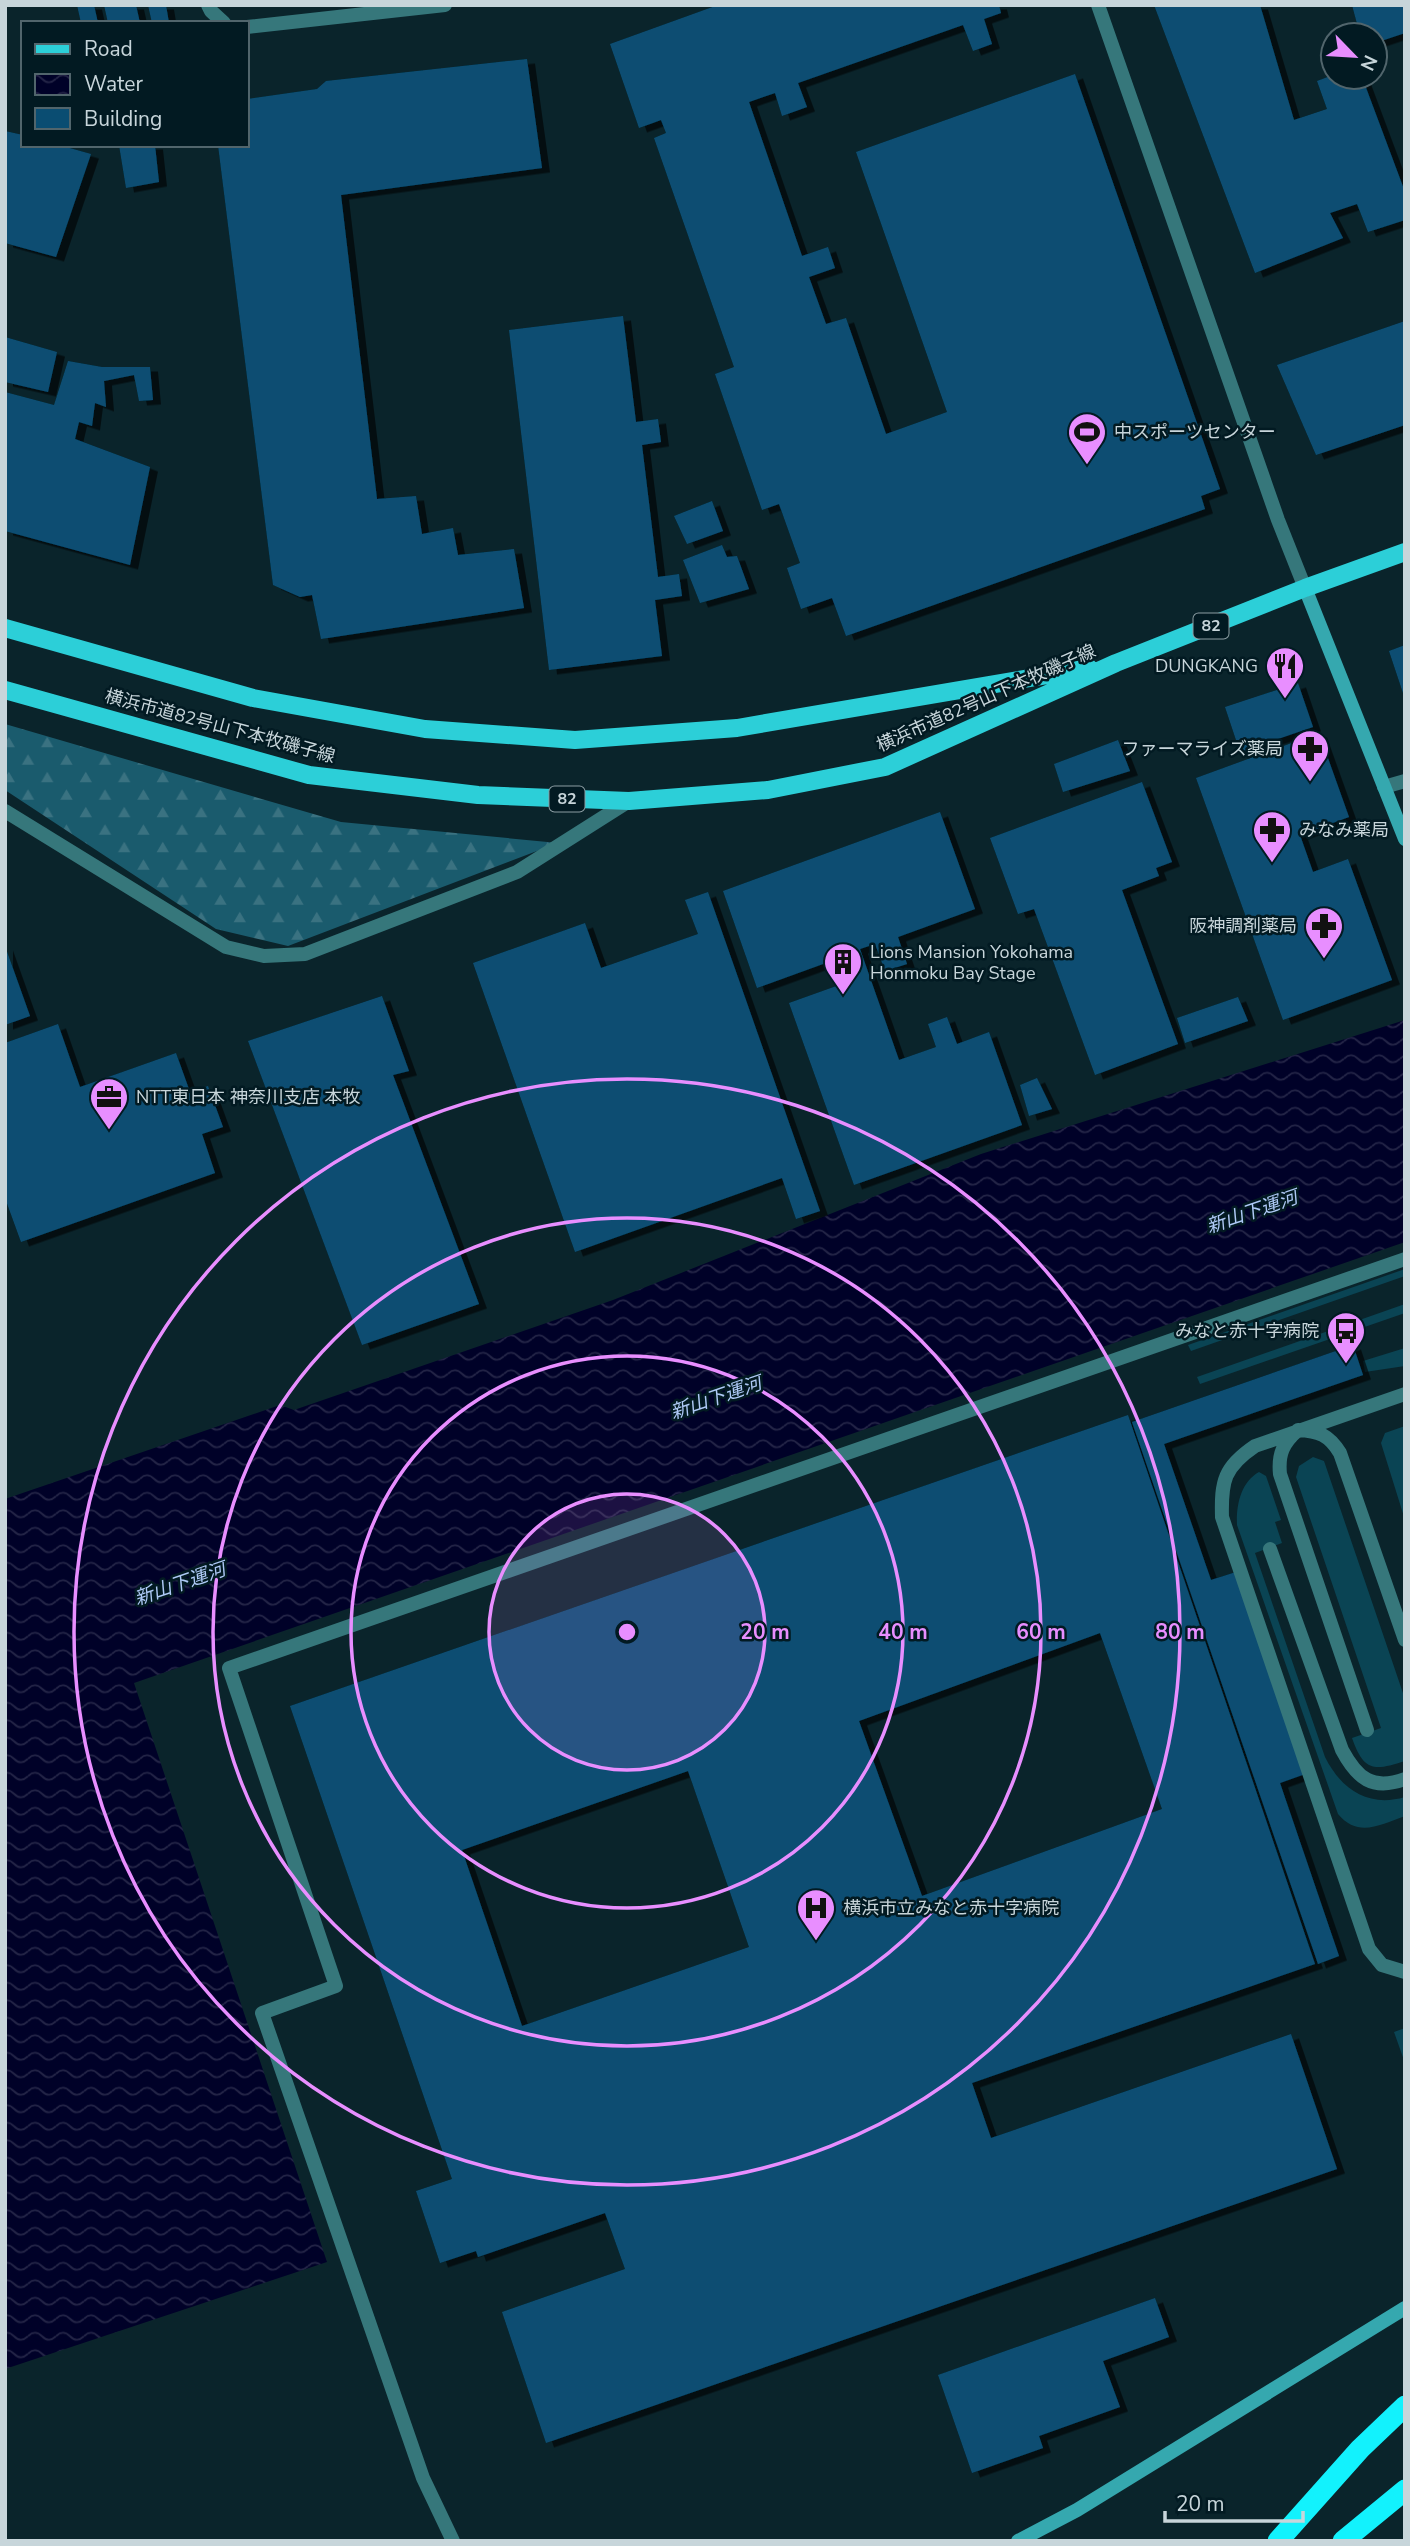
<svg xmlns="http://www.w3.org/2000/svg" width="1410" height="2546" viewBox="0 0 1410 2546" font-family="'Nunito Sans','Noto Sans JP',sans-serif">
	<defs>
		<pattern id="forest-firs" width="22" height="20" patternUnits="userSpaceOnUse" patternTransform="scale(1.75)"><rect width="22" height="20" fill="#1a5b6d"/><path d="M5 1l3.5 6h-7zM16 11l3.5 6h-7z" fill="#3a7281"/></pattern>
		<pattern id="water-waves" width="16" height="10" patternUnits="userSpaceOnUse" patternTransform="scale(1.75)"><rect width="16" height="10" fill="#000128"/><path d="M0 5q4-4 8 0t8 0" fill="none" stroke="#242547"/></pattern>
		<filter id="shadow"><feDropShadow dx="8" dy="4.5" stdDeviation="0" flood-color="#0009"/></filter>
	</defs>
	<rect width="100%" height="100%" fill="#0a242b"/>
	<path fill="url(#forest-firs)" d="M5,724L341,822L558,843L288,946L216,929L5,790Z"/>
	<path fill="#0a4454" d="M1405,1269V1276L1191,1351L1188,1345Z
		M1405,1304V1313L1200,1384L1197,1377Z
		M1405,1348V1366L1365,1372L1363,1361Z
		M1405,1426V1520L1381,1443L1385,1433Z
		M1313,1457L1324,1461L1405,1699V1761C1374,1771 1364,1772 1352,1738L1381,1728L1296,1477L1299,1466Z
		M1259,1472L1266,1476L1281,1520L1275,1522L1282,1543L1255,1553L1325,1757C1341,1789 1368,1808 1405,1797V1816C1380,1825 1358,1838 1338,1814L1237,1525C1236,1505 1241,1482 1259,1472Z
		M1405,2028V2063L1394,2032Z"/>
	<path fill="url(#water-waves)" d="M1405,1020V1242L134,1683L327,2262L5,2369V1499L280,1405L294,1410L613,1300L981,1154Z"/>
	<path fill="#0a4d72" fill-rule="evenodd" filter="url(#shadow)" d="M77,5H94L98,23H81Z
		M104,5H136L140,23H108Z
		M148,5H166L169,23H152Z
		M718,5H999L1001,13L984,19L992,44L973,51L963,25L798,83L807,107L782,116L775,93L749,102L802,256L828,247L835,268L809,277L826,324L846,318L886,434L947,412L856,152L1075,74L1220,489L1201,496L1205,509L846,636L832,598L801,609L787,568L800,563L779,504L762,510L715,374L734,367L654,138L666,133L661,120L639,128L610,44Z
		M1154,5H1260L1294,120L1327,109L1317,81L1333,75L1362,77L1405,192V220L1368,232L1357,204L1330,213L1343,238L1255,273Z
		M1352,5H1405V33L1375,43V35H1360Z
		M527,59L542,168L341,195L377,499L416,496L422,534L453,528L458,555L514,549L524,608L321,639L312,595L300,597L273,585L218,145H247V99L317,89L326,81Z
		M5,131L23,135V145H59L91,154L56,257L5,243Z
		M119,145H155L159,182L126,188Z
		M623,316L636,422L658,419L661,442L642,445L658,577L679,574L682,596L655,600L662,656L549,670L509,330Z
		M1405,321V425L1316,455L1277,365Z
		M5,337L57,352L48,392L5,382Z
		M68,361L102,367H150L153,400L139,401L134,375L104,381L106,407L95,403L92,426L79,422L75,439L150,467L130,565L5,531V392L54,405Z
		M712,501L723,531L687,544L674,516Z
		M722,545L727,557L737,556L749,589L700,603L683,560Z
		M1405,645V695L1404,696L1389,651Z
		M1298,683L1313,727L1240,752L1225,707Z
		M1319,733L1349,817L1300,835L1313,872L1348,859L1392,980L1283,1020L1196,778Z
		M1118,740L1130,771L1063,792L1054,764Z
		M1142,782L1172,862L1156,868L1159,876L1122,890L1178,1044L1095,1075L1034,909L1018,914L990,838Z
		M940,812L975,909L898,937L907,964L885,971L875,944L860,949L899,1060L936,1047L928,1024L947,1017L957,1044L989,1032L1022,1125L854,1185L789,1003L842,984L834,960L757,988L723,891Z
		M708,892L820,1211L796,1219L782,1178L575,1252L473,963L585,923L601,968L698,934L685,900Z
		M5,946L30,1016L5,1025Z
		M382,996L409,1071L393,1075L479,1304L362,1345L248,1041Z
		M1238,997L1248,1021L1185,1043L1177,1018Z
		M58,1024L80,1087L176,1053L190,1092L208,1086L223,1127L202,1134L215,1173L21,1242L5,1198V1043Z
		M1037,1078L1052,1109L1029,1116L1020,1085Z
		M1353,1345L1363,1375L1164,1444L1211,1580L1239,1571L1308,1773L1280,1783L1339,1956L1318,1964L1132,1422Z
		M1128,1415L1315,1964L972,2083L991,2138L1291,2034L1337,2169L546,2443L502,2312L625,2269L605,2213L478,2257L476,2251L440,2263L416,2191L452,2179L290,1706ZM1100,1633L1162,1809L922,1896L859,1721ZM688,1771L749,1947L522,2026L462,1850Z
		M1155,2298L1169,2337L1103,2361L1120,2407L1039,2436L1043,2448L972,2473L938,2375Z"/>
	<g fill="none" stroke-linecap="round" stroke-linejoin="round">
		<path stroke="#36777b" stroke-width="14" d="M1405,1394L1255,1446C1224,1467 1221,1481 1222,1517L1369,1949L1382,1965L1405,1972
			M1270,1549L1342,1750C1357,1778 1372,1791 1405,1779
			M1367,1730L1280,1474C1278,1454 1283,1443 1298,1430C1319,1431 1329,1435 1340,1453L1405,1640"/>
		<path stroke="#36777b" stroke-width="14" d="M208,5L211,11L224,23
			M1098,5L1278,520L1305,588
			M247,27L445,5
			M1384,787L1405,781
			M5,811L226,947L264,956L305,954L517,872L629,801
			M453,2541L423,2478L262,2013L336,1986L229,1668L1405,1259"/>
		<path stroke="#35a8af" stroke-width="14" d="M1305,588L1405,839
			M1018,2541L1077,2510L1405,2308"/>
		<path stroke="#2ccfd8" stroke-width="18" d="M5,628L253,698L425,729L575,740L737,728L1089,668
			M5,690L309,775L478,795L629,801L768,790L885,767L1116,663L1305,588L1405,552"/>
		<path stroke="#12f2fd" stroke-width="21" d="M1278,2541L1360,2449L1405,2406
			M1343,2541L1405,2490"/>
	</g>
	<circle cx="627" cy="1632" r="138" fill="#e88eff" fill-opacity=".12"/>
	<g fill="none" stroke="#e88eff" stroke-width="3.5">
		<circle cx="627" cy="1632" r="138"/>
		<circle cx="627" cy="1632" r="276"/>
		<circle cx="627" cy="1632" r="414"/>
		<circle cx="627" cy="1632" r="553"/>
	</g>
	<defs>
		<symbol id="stadium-pin" viewBox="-11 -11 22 30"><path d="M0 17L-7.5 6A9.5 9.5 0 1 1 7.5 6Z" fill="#e88eff" stroke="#021a22"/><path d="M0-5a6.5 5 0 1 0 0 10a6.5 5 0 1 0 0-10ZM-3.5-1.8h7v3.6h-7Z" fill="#111"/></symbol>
		<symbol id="restaurant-pin" viewBox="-11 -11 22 30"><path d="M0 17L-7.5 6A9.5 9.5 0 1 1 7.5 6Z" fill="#e88eff" stroke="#021a22"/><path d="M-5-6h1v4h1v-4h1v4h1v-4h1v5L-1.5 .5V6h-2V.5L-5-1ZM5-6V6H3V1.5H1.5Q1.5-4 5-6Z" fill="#111"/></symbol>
		<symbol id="pharmacy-pin" viewBox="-11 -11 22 30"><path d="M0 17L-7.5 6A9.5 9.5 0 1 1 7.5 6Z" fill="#e88eff" stroke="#021a22"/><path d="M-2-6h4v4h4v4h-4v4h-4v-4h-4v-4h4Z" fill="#111"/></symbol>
		<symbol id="building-pin" viewBox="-11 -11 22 30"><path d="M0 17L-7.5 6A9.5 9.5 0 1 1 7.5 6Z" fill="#e88eff" stroke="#021a22"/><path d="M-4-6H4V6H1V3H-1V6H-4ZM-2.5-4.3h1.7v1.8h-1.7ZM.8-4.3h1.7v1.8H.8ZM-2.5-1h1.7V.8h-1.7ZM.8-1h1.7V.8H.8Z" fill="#111"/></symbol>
		<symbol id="office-pin" viewBox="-11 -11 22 30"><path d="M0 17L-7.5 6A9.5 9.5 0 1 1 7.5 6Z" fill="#e88eff" stroke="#021a22"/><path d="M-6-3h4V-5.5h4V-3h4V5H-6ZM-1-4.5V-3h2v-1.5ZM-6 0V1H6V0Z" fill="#111"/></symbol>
		<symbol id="bus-pin" viewBox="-11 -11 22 30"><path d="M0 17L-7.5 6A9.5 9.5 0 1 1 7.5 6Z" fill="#e88eff" stroke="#021a22"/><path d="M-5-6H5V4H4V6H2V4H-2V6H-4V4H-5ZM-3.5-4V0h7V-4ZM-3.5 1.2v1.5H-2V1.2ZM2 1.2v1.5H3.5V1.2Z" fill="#111"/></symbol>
		<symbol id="hospital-pin" viewBox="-11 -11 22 30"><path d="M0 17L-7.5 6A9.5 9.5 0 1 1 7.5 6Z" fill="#e88eff" stroke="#021a22"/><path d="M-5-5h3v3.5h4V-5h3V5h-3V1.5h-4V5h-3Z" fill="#111"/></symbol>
	</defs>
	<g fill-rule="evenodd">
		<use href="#stadium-pin" x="1065" y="410" width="44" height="60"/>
		<use href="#restaurant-pin" x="1263" y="644" width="44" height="60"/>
		<use href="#pharmacy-pin" x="1288" y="727" width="44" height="60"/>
		<use href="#pharmacy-pin" x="1250" y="808" width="44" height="60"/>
		<use href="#pharmacy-pin" x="1302" y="904" width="44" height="60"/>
		<use href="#building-pin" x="821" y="940" width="44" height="60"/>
		<use href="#office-pin" x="87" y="1075" width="44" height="60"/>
		<use href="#bus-pin" x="1324" y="1309" width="44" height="60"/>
		<use href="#hospital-pin" x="794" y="1886" width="44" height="60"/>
	</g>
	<g text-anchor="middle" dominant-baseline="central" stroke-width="5" stroke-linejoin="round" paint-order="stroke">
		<g fill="#021a22" stroke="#8c9da3" stroke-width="2">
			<rect x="1193.5" y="613.5" width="35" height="25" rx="5"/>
			<rect x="549.5" y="786.5" width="35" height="25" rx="5"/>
		</g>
		<g font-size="16" font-weight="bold" fill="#c7d5da">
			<text x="1211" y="626">82</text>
			<text x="567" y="799">82</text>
		</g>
		<g font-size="18" fill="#c7d5da" stroke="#021a22" text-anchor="start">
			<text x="1114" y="432">中スポーツセンター</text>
			<text x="1258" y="666" text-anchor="end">DUNGKANG</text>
			<text x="1283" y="749" text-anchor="end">ファーマライズ薬局</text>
			<text x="1299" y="830">みなみ薬局</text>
			<text x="1297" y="926" text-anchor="end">阪神調剤薬局</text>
			<text x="870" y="952">Lions Mansion Yokohama<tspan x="870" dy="21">Honmoku Bay Stage</tspan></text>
			<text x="136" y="1097">NTT東日本 神奈川支店 本牧</text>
			<text x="1319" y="1331" text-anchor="end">みなと赤十字病院</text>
			<text x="843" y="1908">横浜市立みなと赤十字病院</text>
		</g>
		<g font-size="18" fill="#c7d5da" stroke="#021a22">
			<text transform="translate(986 698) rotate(-24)">横浜市道82号山下本牧磯子線</text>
			<text transform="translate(220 726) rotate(15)">横浜市道82号山下本牧磯子線</text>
		</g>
		<g font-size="19" font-style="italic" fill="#aec9f6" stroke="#021a22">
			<text transform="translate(1252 1212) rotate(-19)">新山下運河</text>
			<text transform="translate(716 1398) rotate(-19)">新山下運河</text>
			<text transform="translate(180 1584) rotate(-19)">新山下運河</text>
		</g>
	</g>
	<circle cx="627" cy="1632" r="10" fill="#e88eff" stroke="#021a22" stroke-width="3.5"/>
	<g font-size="21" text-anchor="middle" font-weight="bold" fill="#e88eff" stroke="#021a22" stroke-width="5" stroke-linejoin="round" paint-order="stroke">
		<text x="765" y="1639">20 m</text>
		<text x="903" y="1639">40 m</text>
		<text x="1041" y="1639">60 m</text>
		<text x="1180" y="1639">80 m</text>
	</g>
	<rect width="1410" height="2546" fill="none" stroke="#c7d5da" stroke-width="14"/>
	<rect x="21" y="21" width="228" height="126" fill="#021a22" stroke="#51656c" stroke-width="2"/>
	<rect x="35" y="44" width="35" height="10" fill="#2ccfd8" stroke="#51656c" stroke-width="2"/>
	<text x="84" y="56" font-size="21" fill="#c7d5da">Road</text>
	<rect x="35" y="74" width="35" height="21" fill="url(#water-waves)" stroke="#51656c" stroke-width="2"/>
	<text x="84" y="91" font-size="21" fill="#c7d5da">Water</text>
	<rect x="35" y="108" width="35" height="21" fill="#0a4d72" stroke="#51656c" stroke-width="2"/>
	<text x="84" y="126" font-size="21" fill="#c7d5da">Building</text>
	<g transform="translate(1354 56) rotate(115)"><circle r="33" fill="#021a22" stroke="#51656c" stroke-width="2"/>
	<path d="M0-5L12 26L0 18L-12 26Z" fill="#e88eff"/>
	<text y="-10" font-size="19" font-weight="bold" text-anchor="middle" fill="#c7d5da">N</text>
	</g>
	<path d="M1165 2511v10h138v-10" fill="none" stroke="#c7d5da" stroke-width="3.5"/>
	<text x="1176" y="2511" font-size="21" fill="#c7d5da" stroke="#021a22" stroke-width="5" paint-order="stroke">20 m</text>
</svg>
